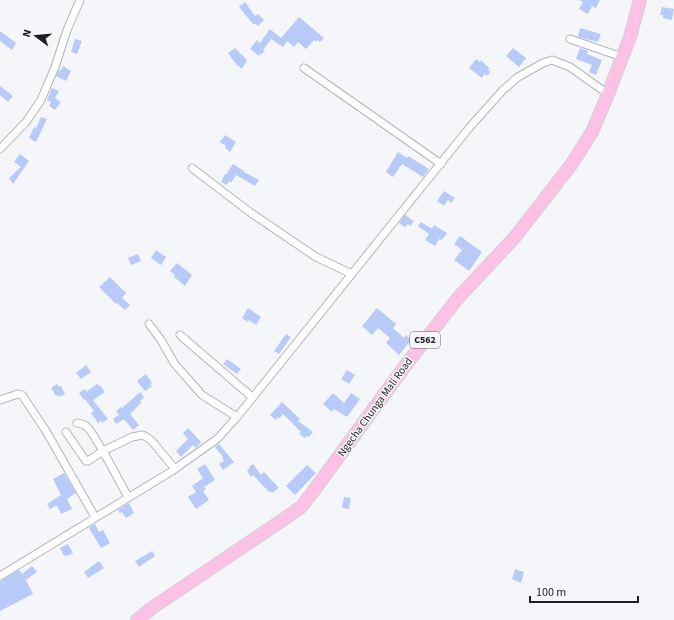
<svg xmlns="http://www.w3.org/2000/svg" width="674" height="620" viewBox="0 0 674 620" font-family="'Source Sans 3',sans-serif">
	<rect width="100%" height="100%" fill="#f5f6f9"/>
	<path fill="#b8caf8" d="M579,0H600L596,8L592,6L588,14L579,9L583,2Z
		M245,2L255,16L258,14L264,20L258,26L256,24H253L239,7Z
		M662,7L674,9L672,20L663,18V15H660Z
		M299,17L324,38L320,42L317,40L316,42L314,40L306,49L298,42L294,47L287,41L283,47L271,39L263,50L265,51L261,55L260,54L259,56L250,49L257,40L260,43L270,29L281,38Z
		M580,28L601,34L598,42L578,37Z
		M0,31L16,43L12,50L0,41Z
		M75,39L82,41L77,54L71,52Z
		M235,48L247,60L242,69L236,64L228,53Z
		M513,48L526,58L519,67L506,56Z
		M580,48L588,51L587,54L602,60L596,75L589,72L592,65L576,59Z
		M476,59L480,62L481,60L490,69L488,70L490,72L487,76L484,74L482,78L469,68Z
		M63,66L71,71L66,81L56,76L59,70L60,71Z
		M0,86L13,96L8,102L0,95Z
		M52,88L59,91L55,98L61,102L55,110L49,106L51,102L47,100Z
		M41,117L47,119L36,142L29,138L34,127L36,128Z
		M225,135L236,142L230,152L225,148L226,146L220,142Z
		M398,152L407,158L408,156L429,169L423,177L402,164L393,177L386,172Z
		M20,154L29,161L13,184L9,178L21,167L14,162Z
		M233,164L244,171V172L259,180L255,186L236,175L231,183L229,181L227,185L221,182L225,174L226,175Z
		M444,191L455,198L451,203L448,200L444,206L437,201Z
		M405,215L414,221L410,226L408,224L405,227L399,223Z
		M421,222L432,229L434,225L447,233L442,240L439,239L435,246L425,240L429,234L418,226Z
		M460,236L482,252L469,271L454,260L462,250L454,244Z
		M156,250L166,257L161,265L151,258Z
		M138,254L141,261L131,265L128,258Z
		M177,263L192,275L185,286L174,277L175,275L170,271Z
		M110,277L126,293L122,298L130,305L125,310L117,303L116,304L99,287Z
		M248,308L261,317L256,325L249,320L248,322L242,318Z
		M377,308L396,324L393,328L404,338L406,335L411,340L399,355L386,343L390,338L378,328L372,335L362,326Z
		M286,334L291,337L279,354L274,351Z
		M227,359L241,369L237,374L223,364Z
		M86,365L91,372L81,379L76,373Z
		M347,370L355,375L349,384L341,379Z
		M146,374L152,383L150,384L152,386L145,391L137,381Z
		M57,384L59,387L61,386L65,394L59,397L58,395L56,396L51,388Z
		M97,384L99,386L100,385L105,392L93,400L108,419L102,423L101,421L98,423L91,413L94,411L85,399L84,400L79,393L85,389L86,392Z
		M140,392L144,397L140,401L142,402L130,414L139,425L133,430L124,419L116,424L113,419L119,415L116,411L121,407L122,408Z
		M333,393L344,403L351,393L360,399L347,417L334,409L332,412L323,404Z
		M282,402L300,419L298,421L313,432L309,437L307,436L305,438L299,434L301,432L283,414L280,418L278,417L276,420L270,415Z
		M188,428L201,442L196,448L193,445L181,457L176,451L188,439L183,433Z
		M219,444L234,462L223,470L219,464L224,461L222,458L223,457L215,447Z
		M205,464L215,480L204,487L206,489L203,491L209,500L196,509L188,497L196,492L192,486L203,478L197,469Z
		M253,464L261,475L264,472L279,488L272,493L270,491L269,492L253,475L251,477L247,470L250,468L249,467Z
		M307,465L316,473L295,495L286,486Z
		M64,473L76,493L67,499L72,509L61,514L57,505L50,509L47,504L61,495L53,479Z
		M344,497L351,498L349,509L342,508Z
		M129,503L134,513L126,518L122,512L120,513L118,510Z
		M95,524L99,532L103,530L110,543L101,548L89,528Z
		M68,544L73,553L67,556L66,555L64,556L60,548Z
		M152,551L155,556L139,567L135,561Z
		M99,561L104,568L88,578L84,572Z
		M32,566L37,572L26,580L33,594L0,611V581L19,570L22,574Z
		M515,569L524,572L521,583L512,579Z"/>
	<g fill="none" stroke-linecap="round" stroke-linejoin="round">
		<defs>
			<path id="minor" d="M570,39L622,57
				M304,68L441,164
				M0,149L26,122L41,100L55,67L67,30L80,0
				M192,168L251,213L316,257L352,274
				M149,324L161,340L174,363L202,395L237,417
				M180,335L252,397
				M0,400L18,394L22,395L46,431L95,517
				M77,423L85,425L90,430L103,451L128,497
				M66,432L86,461H88L103,451L132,437L143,435L151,440L175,469
				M0,576L172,471L217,439L237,417L469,128L503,90L518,77L543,63L552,60L570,67L608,94"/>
			<path id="primary" d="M137,620L152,608L287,517L301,507L312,493L408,362L458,298L515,237L571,165L592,132L608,94L630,37L640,0"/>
		</defs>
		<use href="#minor" stroke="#b4b5b8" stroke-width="9"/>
		<use href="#primary" stroke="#d2d2d2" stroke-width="14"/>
		<use href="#minor" stroke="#fff" stroke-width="7"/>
		<use href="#primary" stroke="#fec1e6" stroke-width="12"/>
	</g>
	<g text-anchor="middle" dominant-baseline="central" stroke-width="3" stroke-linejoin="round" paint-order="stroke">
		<rect fill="#f5f6f9" stroke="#5e5f60" stroke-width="1" x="410" y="332" width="30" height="16" rx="3"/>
		<g font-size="10" font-weight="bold" fill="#1d1e1f">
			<text x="425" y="340">C562</text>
		</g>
		<g font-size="11" fill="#1d1e1f" stroke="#f5f6f9">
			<text transform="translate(375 407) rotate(-54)">Ngecha Chunga Mali Road</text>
		</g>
	</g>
	<g transform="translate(36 36) rotate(286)" stroke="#f5f6f9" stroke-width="3" paint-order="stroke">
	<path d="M0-3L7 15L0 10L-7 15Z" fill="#1d1e1f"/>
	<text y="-6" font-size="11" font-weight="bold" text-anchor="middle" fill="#1d1e1f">N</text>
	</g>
	<path d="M530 596v6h108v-6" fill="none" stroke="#1d1e1f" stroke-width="2"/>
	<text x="536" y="596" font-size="12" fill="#1d1e1f" stroke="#f5f6f9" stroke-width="3" paint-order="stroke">100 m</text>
</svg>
